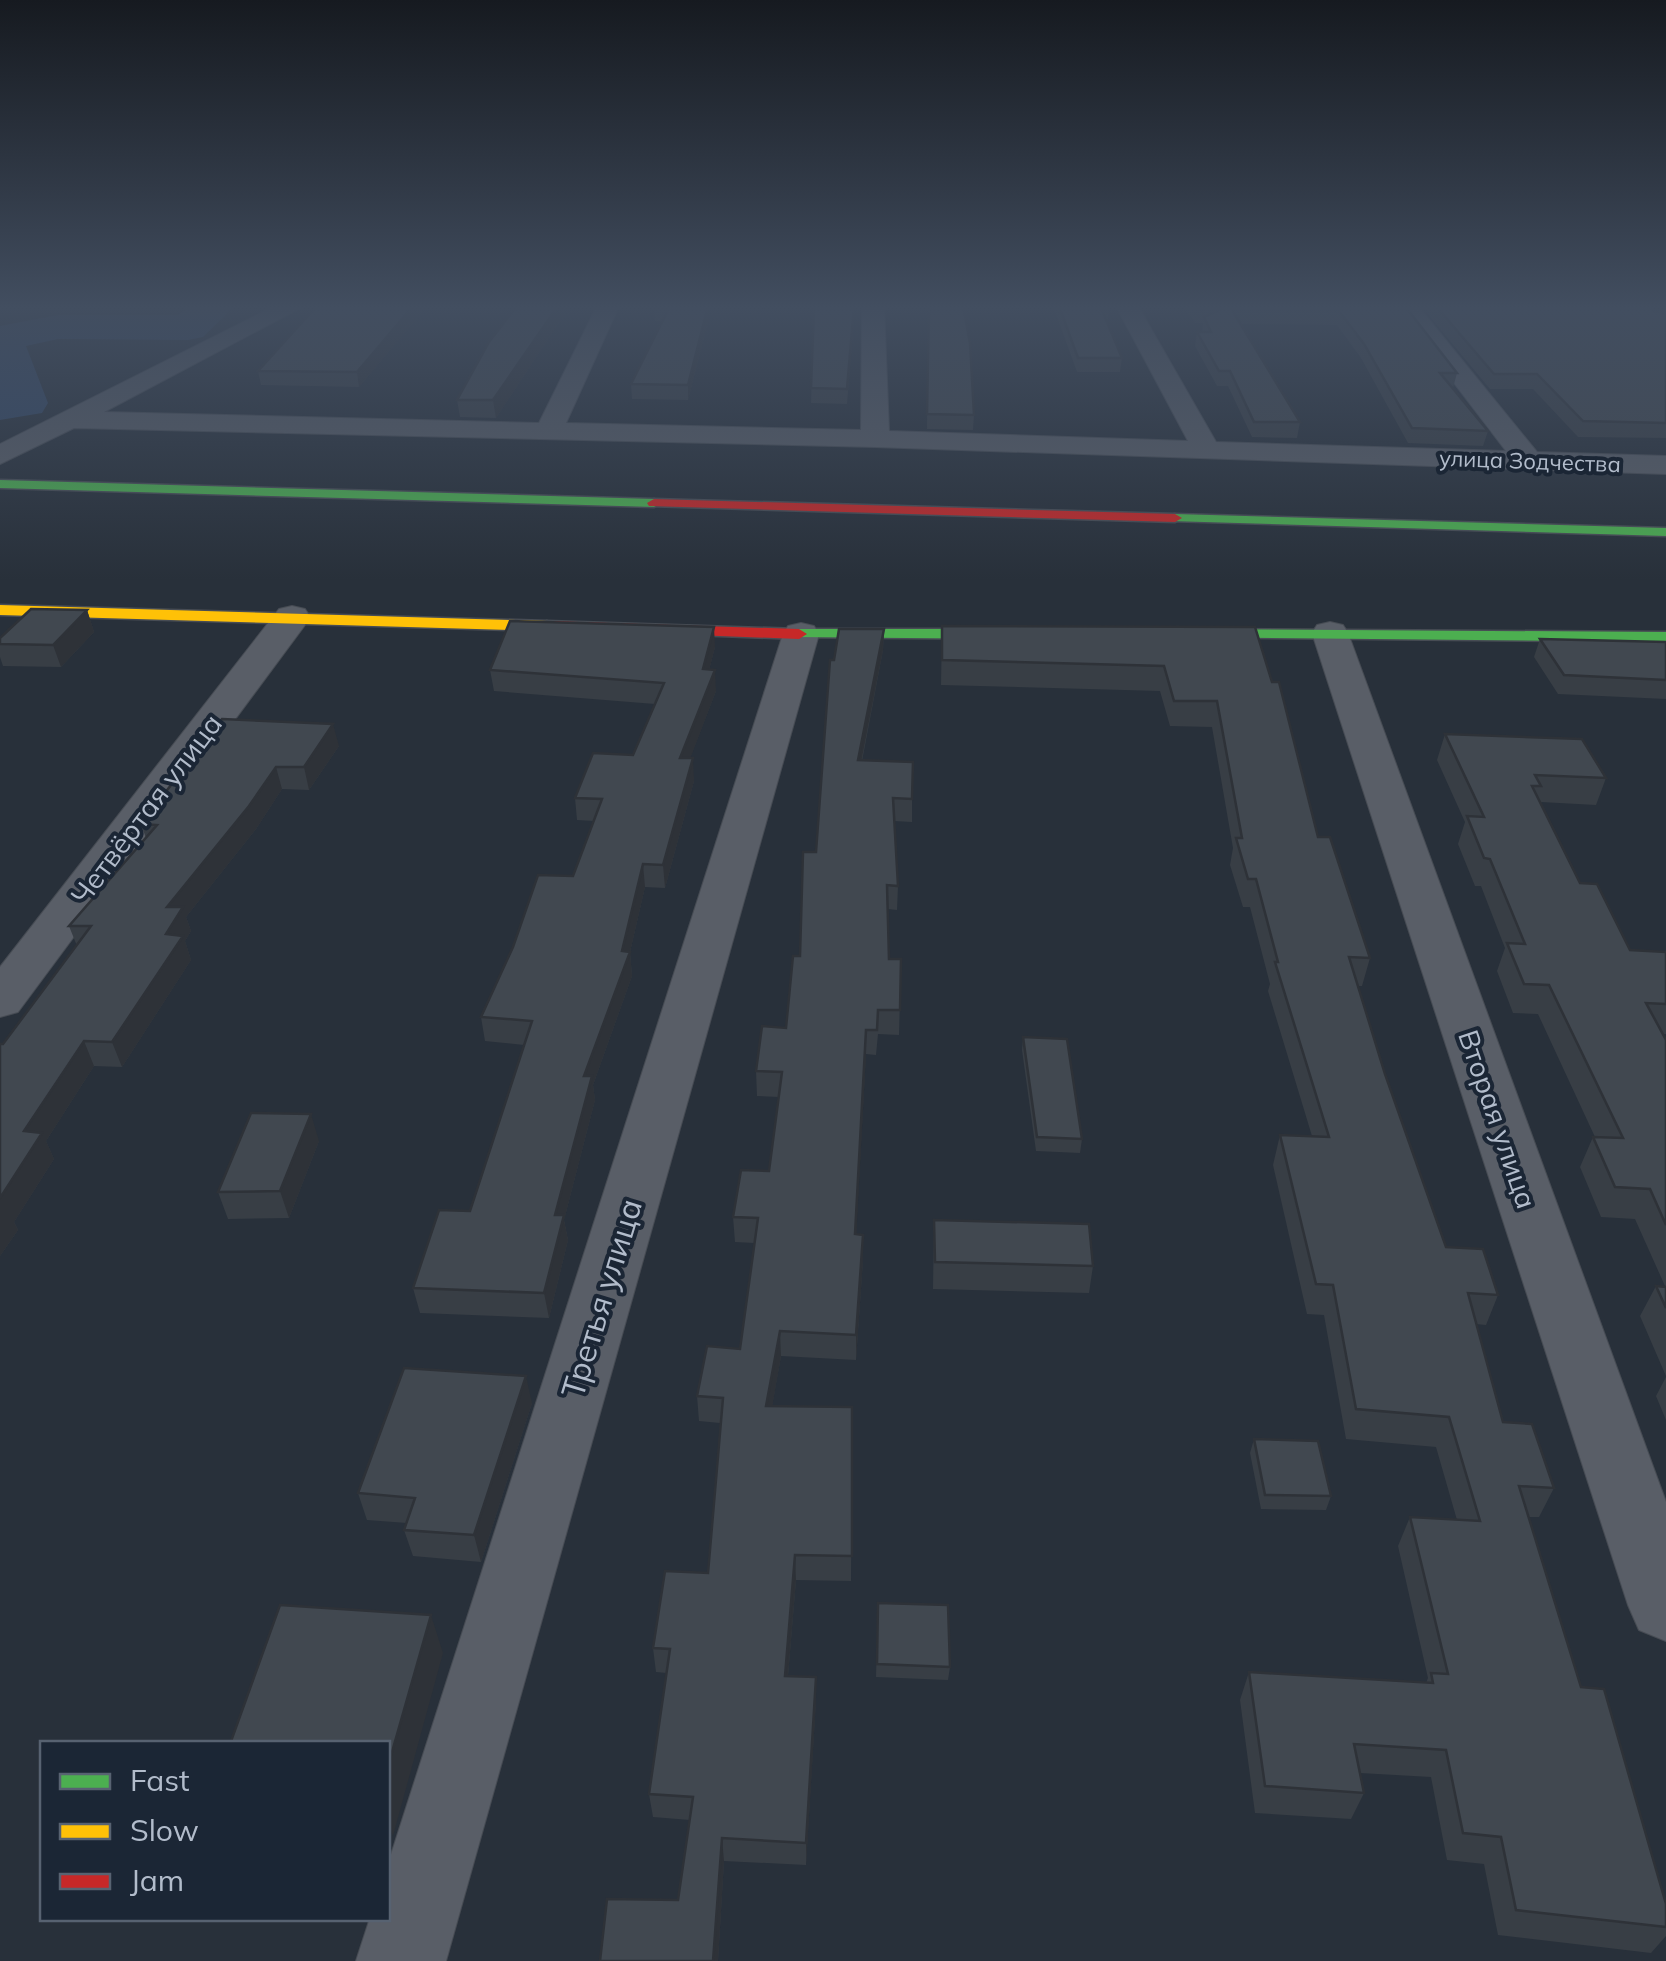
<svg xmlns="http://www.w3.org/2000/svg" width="1666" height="1961" viewBox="0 0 1666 1961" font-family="Mulish,sans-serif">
	<rect width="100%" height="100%" fill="#28303a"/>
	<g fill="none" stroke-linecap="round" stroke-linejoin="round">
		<path fill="#324766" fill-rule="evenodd" d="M190,306H235L203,337L188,340L58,339L26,346L48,403L42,413L0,420V326L58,315H178Z"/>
		<defs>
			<path id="street" d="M275,306H304L104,412L539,423L597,306H619L566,423L861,430L862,306H884L889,431L1188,441L1116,306H1138L1216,442L1506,451L1395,306H1418L1537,452L1666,456V474L875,447L74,428L0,464V444Z
				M292,606L305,609L310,617L305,625L18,1012L0,1017V967L279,609Z
				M1330,622L1343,625L1348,633L1666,1502V1641L1639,1630L1628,1605L1312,633L1317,625Z
				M801,623L814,626L819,634L446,1961H356L370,1918H388V1864L783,634L788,626Z"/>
			<path id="fast" d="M0,480L654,499L661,503L654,507L0,488Z
				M1175,514L1666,528V536L1170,521V515Z
				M799,629H1017L1025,634L1017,639L793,637L791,634Z
				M1183,629L1666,632V642L1177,637L1175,634Z"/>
			<path id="slow" d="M0,605L547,621L555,626L547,631L0,615Z"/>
			<path id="jam" d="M654,499L1175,514L1182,518L1175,522L649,506L647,503Z
				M547,621L799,629L807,634L799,639L541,629V623Z"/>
		</defs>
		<use href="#street" stroke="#474c54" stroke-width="2"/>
		<use href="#fast" stroke="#474c54" stroke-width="3"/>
		<use href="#slow" stroke="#474c54" stroke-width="3"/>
		<use href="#jam" stroke="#474c54" stroke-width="3"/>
		<use href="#street" fill="#595e67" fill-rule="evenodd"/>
		<use href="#fast" fill="#4caf50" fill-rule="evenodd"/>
		<use href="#slow" fill="#ffc107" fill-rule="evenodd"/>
		<use href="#jam" fill="#c62828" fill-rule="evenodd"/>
	</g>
	<path fill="#383e45" d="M327,306H427L359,387L261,385L258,371Z
		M517,306H570L496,418L460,417L457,400Z
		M712,306L688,400L632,399L631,384L662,321H655L654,308Z
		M814,306H855L847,404L811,403Z
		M928,306L974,415L973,430L927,429Z
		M1053,306H1107L1109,310L1107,323L1122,358L1120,372H1077Z
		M1184,306H1405L1457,373L1453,388L1488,431L1483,446L1408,443L1361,358L1337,325L1240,324L1300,422L1297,438L1252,437L1228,386H1217L1195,346L1197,332H1202L1203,323H1195Z
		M1421,306H1651L1655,312L1666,315V438L1578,437L1533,389H1490Z
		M87,610L94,632L61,667L3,666L0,657V638Z
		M942,626L1255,627L1318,837L1370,958L1362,986H1358L1385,1074L1446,1247L1498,1295L1486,1325L1476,1324L1503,1422L1554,1488L1539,1517H1529L1581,1687L1666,1904V1936L1651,1953L1498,1935L1484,1864L1447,1860L1431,1777L1360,1773L1364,1793L1351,1819L1255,1813L1240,1700L1249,1672L1426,1683L1428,1678L1398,1546L1410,1517L1457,1520L1436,1447L1346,1439L1324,1315L1307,1314L1273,1165L1280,1135L1312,1136L1268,991L1270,984L1250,907H1243L1230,865L1233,848L1212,727L1170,726L1160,691L941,685Z
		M884,629L883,650L862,761L912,799V822L894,821L898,886L897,910L888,909L889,959H901L899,1035L878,1034L876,1055L866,1054L856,1234L863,1260L856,1360L781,1356L772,1406L852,1407L851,1581L796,1580L788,1676L816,1677V1701L806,1865L724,1861L718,1961H600L678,1900L690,1820L653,1817L649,1794L667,1673L656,1672L653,1648L708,1573L720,1423L699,1421L697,1396L740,1349L755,1243L735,1242L733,1217L769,1171L779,1097L757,1096L756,1071L786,1028L800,956L816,852L834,660Z
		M1540,639L1666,642V699L1558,694L1534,657Z
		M715,647L709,670L716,691L690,758L694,781L665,888L645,887L630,952L632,976L593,1085L595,1100L564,1220L568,1240L549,1318L420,1313L413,1288L470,1211L524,1045L485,1041L481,1017L573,876L594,821L577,820L575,798L633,755L655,704L494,691L490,670Z
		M222,719L339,746L309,790L282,789L256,829L186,917L191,931L185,941L191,960L122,1067L94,1066L46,1141L54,1159L14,1222L18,1230L0,1256L3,1044L77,946L69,926L146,838L141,824Z
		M1445,734L1606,778L1596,805L1541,802L1580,883L1630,950L1666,952V1034H1663L1666,1040V1376L1640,1316L1656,1286H1665L1635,1219L1601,1217L1580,1167L1593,1137H1595L1538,1014L1513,1013L1497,971L1505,948L1481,886H1475L1458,844L1465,822L1437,760Z
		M1023,1037L1082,1139L1080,1153L1036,1151L1022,1050Z
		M319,1141L289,1218L228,1219L218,1192Z
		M934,1220L1093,1266L1089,1293L933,1289Z
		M1666,1377V1420L1656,1396Z
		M532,1403L481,1562L413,1556L404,1530L407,1523L367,1520L358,1493Z
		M1254,1439L1331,1496L1326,1510L1261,1509L1250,1453Z
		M878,1603L950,1667L948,1680L876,1677Z"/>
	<path fill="#2e3238" d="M413,306H427L359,387L357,372Z
		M558,306H570L496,418L493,400Z
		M708,306H712L688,400V385Z
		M87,610L94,632L61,667L53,645Z
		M714,627L715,647L704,690L703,669Z
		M884,629L883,650L857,783L858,760Z
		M715,670L716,691L682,780L680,758Z
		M333,724L339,746L309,790L304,767Z
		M693,758L694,781L665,888L663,865Z
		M276,767L282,789L256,829L186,917L191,931L185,941L191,960L122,1067L112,1042L166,934L167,907Z
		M643,864L645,887L630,952L632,976L593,1085L595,1100L564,1220L568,1240L549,1318L544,1293L555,1215L584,1076L622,951Z
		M866,1030V1054L855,1260V1234Z
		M84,1041L94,1066L46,1141L54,1159L14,1222L18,1230L0,1256V1198L24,1131Z
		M311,1114L319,1141L289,1218L280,1191Z
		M863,1235V1260L856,1360V1335Z
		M780,1331L781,1356L768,1431L766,1406Z
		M526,1376L532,1403L481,1562L474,1535Z
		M795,1555L796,1580L786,1700L785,1676Z
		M431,1615L443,1653L393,1836L388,1824V1766Z
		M816,1677V1701L806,1865V1843Z
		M722,1838L724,1861L718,1961H713Z"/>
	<path fill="#414850" stroke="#2e3238" stroke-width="2.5" d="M413,306L357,372L258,371L316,307Z
		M517,306H558L493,400H457L489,342Z
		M655,306H708L688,385L631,384L669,308H654Z
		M814,306H854L847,389L811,388Z
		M929,306H963L970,343L974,415L927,414Z
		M1059,306H1107L1109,310H1102L1122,358H1078Z
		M1194,306H1405L1457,373H1440L1488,431L1412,428L1364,344L1339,311L1232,310L1300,422H1254L1230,371H1219L1197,332H1211L1204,317L1219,310H1197Z
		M1436,306H1651L1655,312H1661L1666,315V423L1583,421L1537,374H1494Z
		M31,609L87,610L53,645L0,644V638Z
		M510,621L714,627L703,669L715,670L680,758H693L663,865L643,864L622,951L630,952L584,1076H592L555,1215H564L544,1293L413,1288L439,1210L470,1211L532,1021L481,1017L513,947L538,875L573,876L602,799L575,798L593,753L633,755L664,683L490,670Z
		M942,626L1255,627L1272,682H1279L1318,837H1330L1370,958L1349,957L1385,1074L1446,1247L1483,1249L1498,1295L1468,1293L1503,1422L1532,1424L1554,1488L1519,1486L1581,1687L1604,1689L1666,1904V1927L1516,1910L1501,1837L1463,1833L1446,1750L1354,1744L1364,1793L1265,1786L1249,1672L1433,1683L1431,1673L1448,1674L1410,1517L1480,1521L1449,1417L1356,1409L1333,1285L1316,1284L1280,1135L1329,1137L1275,962H1278L1256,879H1248L1236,838H1242L1217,701H1174L1164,666L942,660Z
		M839,629H884L858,760L913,762L912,799L893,798L898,886L887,885L889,959H901L900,1010H878L877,1030H866L855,1234L863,1235L856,1335L780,1331L766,1406L852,1407V1556L795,1555L785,1676L816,1677L806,1843L722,1838L713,1961H600L607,1899L678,1900L693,1797L649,1794L670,1649L653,1648L665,1571L708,1573L723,1398L697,1396L707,1346L740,1349L758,1218L733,1217L741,1170L769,1171L782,1072L756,1071L762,1026L786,1028L793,956H800L803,852H816L830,660H834Z
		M1540,639L1666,642V680L1564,675Z
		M222,719L333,724L304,767H276L249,806L167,907H183L166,934L183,936L112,1042L84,1041L24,1131L42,1133L0,1198V1044H3L91,926H69L157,825L141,824Z
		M1445,734L1582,739L1606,778L1535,775L1541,786H1532L1580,883L1597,884L1630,950L1666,952V1004L1646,1003L1666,1040V1225L1650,1189L1615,1187L1593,1137L1623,1138L1549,985L1524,984L1507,943L1525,944L1490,859L1484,858L1467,816L1484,817Z
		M1023,1037L1067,1039L1082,1139L1037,1137Z
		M251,1113L311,1114L280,1191L218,1192Z
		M934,1220L1089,1224L1093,1266L935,1262Z
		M1656,1286L1666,1287V1308Z
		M404,1368L526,1376L474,1535L404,1530L415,1498L358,1493Z
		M1254,1439L1318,1441L1331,1496L1265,1495Z
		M878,1603L948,1605L950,1667L877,1664Z
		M280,1605L431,1615L388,1766V1744H230Z"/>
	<linearGradient id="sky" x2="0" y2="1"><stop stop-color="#161a20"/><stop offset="0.53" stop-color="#424e60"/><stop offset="1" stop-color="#424e60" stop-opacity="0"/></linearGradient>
	<rect width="1666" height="580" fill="url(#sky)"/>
	<g text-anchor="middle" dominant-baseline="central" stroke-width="8" stroke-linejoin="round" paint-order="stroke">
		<g font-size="22" fill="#b2bccb" stroke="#1b2635">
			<text transform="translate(1530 461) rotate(2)">улица Зодчества</text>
		</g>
		<g font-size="28" fill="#b2bccb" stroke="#1b2635">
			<text transform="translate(146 809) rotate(-53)">Четвёртая улица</text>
			<text transform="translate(1498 1119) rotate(71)">Вторая улица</text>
		</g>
		<g font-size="32" fill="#b2bccb" stroke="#1b2635">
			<text transform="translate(601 1298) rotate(-73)">Третья улица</text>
		</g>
	</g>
	<rect x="40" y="1741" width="350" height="180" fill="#1b2635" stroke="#576271" stroke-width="2.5"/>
	<rect x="60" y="1774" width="50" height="15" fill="#4caf50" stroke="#576271" stroke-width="2.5"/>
	<text x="130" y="1791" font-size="30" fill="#b2bccb">Fast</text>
	<rect x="60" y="1824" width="50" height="15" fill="#ffc107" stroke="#576271" stroke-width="2.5"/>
	<text x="130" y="1841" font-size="30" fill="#b2bccb">Slow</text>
	<rect x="60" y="1874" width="50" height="15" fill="#c62828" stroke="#576271" stroke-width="2.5"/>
	<text x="130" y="1891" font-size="30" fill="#b2bccb">Jam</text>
</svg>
